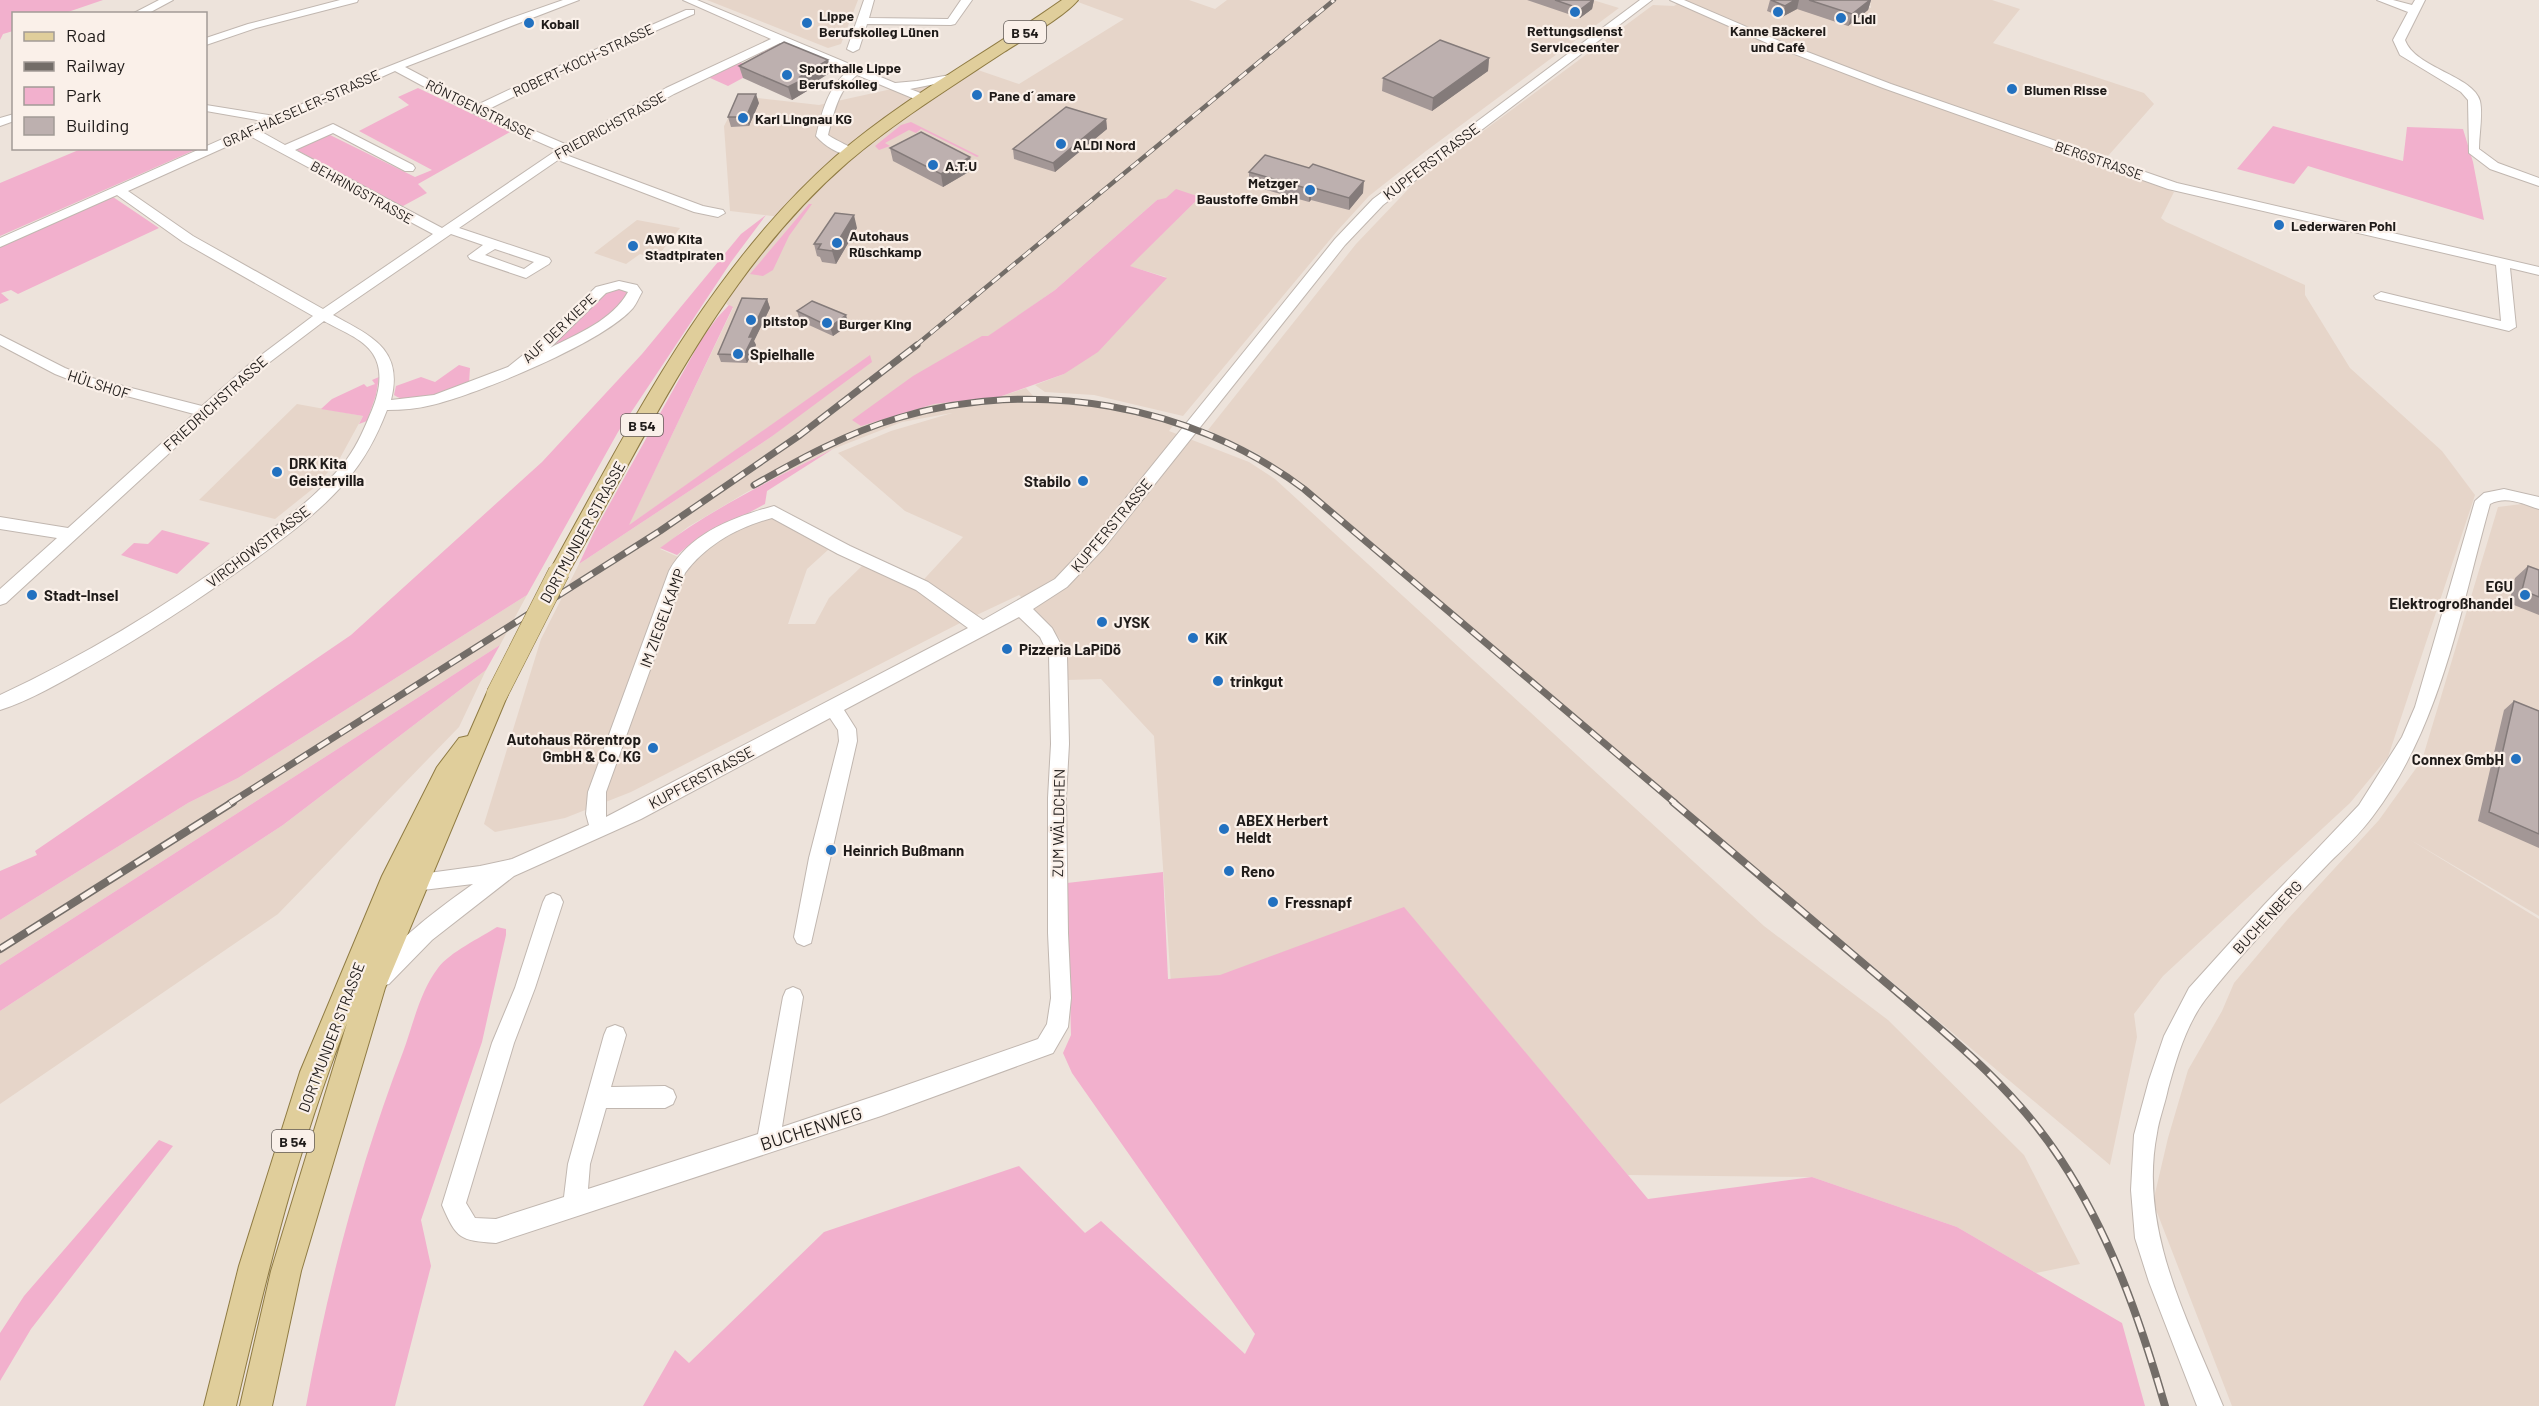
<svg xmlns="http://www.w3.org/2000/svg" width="2539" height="1406" viewBox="0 0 2539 1406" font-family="Barlow,sans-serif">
	<rect width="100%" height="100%" fill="#ede3db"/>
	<path fill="#e6d5c9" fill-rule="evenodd" d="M707,0H858L841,44L828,48Z
		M1080,0H1189L1215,9L1227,0H1593L1619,8L1426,151L1369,196L1338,230L1183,416L1094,395L1045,392L1035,385L1064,374L1166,277L1129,266L1200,197L1157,200L1055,290L861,425L934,404L999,397L1026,388L1035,398L1114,405L1177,420L1169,431L1249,462L1275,479L1764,926L1888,1020L2024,1155L2080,1264L2036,1273L1957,1227L1812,1177L1628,1175L1404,908L1172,999L1154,736L1101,679L1067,680L1068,649L1040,615L1019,595L964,621L631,792L565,818L495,832L484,824L541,639L579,564L771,437L870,356L628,526L733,308L726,304L745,272L789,218L730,211L724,126L740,96L819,105L978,70L1019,84L1124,19L1078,2ZM952,413L891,431L838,453L905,511L963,537L915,589L863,565L829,598L815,624H788L807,569L829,549L774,517L760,519L685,560L660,549L688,527L747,492L833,449L902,422Z
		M1683,0H1848L1871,8L1870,0H1992L2020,9L1993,43L2144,93L2154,104L2100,165L2174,192L2161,218L2166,222L2305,285V295L2350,368L2442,451L2475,495L2388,757L2350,803L2163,976L2134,1014L2137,1037L2110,1165L1581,721L1348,522L1260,455L1208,430L1356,244L1417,180L1653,5L1674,6Z
		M637,220L680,228L661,252L652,258L640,254L626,264L594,253Z
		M297,404L363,416L340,458L315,487L275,519L199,500Z
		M2522,504L2539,509V916L2409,839L2539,919V1406H2232L2153,1202L2168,1138L2188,1070L2222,1011L2234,983L2288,919L2379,820L2422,760L2498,507Z
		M527,595L500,645L0,965V920L188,803L238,778Z
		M486,670L459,727L278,914L0,1104V1011L283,825Z"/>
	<path fill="#f2b0cd" d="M0,0H103L65,13L14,14L13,31L3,34L0,40Z
		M774,46L781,47L787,54L728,86L708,77L740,62L743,64Z
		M418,88L510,132L418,184L427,193L403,206L384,198L295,149L328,134L415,177L432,170L359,131L409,105L398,97Z
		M911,122L979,156L977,157L921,129L916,133L909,130L885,143L890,146L879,150L875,146L901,125Z
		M2273,126L2403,161L2407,127L2463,129L2473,162L2484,220L2308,166L2294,184L2237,169Z
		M81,149H197L0,236V183Z
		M1176,189L1200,197L1130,266L1167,278L1098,352L1064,374L999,397L934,404L861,426L852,420L913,376L982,336H988L1055,290L1157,200L1166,198Z
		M113,197L159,228L18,294L11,290L1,293L9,300L0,304V247Z
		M809,204H812L789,236L773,270L763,276L750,274Z
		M766,215L731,262L618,432L527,595L238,778L188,803L0,920V871L37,855L35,851L351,635L542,462L642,354L741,234Z
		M621,288L631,292L616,313L536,358L604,291Z
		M729,305L733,307L629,525L870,355L872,362L771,437L579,564L594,532L701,340L717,318Z
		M459,365L470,368L469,383C451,389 411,408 394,395L396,386L421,377L435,382Z
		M379,377L376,395L367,421L359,424L363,416L321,409L332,399L364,384L367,387L375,384L372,380Z
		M833,449L767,491L765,504L689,545L677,555L660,548C713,508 773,479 833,449Z
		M162,530L210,543L177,574L121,555L134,543L148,544Z
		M500,645L486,670L283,825L0,1011V965Z
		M1163,872L1168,979L1220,975L1404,907L1648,1199L1812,1177L1957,1227L2122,1323L2145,1406H643L675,1350L689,1363L824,1232L1019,1166L1085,1233L1101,1221L1245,1354L1255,1334L1072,1073L1063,1053L1071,1035L1067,883Z
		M497,927L506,929V935L482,1042L421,1220L431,1266L395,1406H306C328,1285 359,1167 403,1052C413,1025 420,991 438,968C450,952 480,938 497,927Z
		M159,1140L173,1146L31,1329L0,1381V1333L24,1296Z"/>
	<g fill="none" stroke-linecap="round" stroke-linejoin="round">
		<defs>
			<path id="minor" d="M159,0H173L147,14H132Z
				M340,0H358L357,2L256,28L206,45V38L248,24Z
				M563,0H579L405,67L477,105L574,59L686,10H694V14L582,63L487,110L565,144L666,88L771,39L683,0H697L895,83L917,81L955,74L961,77L955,80L910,89L926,95V101L922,102L857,75C838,90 834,113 828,135C838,142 851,146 857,152L855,155C841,157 825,146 816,136C822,112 828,87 848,71L780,43L674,94L570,152L566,155L703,206L723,210L725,213L718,217L694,212L558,160L459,228L549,258L551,261L549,264L526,278L470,259L468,256L483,245L451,234L333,315C371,336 404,349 391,400L434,395L508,367L538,343L596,287L619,281L637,285L642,292C639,297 637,303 633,308C604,342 478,394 432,405C417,409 402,410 387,410C377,436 365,459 347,480C319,513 284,538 250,563C198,600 145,635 90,666C61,682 31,700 0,710V695C84,656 163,608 238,554C277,526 317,498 347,459C358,444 365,427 372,410C379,393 384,371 373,354C363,338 339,330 324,321L262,368L6,603L0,605V589L57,538L0,529V517L68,528L194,414L78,383L55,374L0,345V335L65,368L88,377L202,406L252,362L313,316L183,242L117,195L0,247V238L263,121L206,111V105L275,116L372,73L506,20ZM395,71L473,113L557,150L442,228L295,150L333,133L405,171H413L415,168L413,165L333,124L285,145L260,131ZM250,136L433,234L323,309L193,236L128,191ZM495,249L534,262L524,269L485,255ZM619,289L628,292C613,320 577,334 550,348L606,293Z
				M864,0H874L869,18L948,19L961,0H972L955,24L951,25L867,24L859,49L853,52L847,49Z
				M1640,0H1652L1383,205L1345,245L1104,548L1067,587L1033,609L1052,628L1067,656L1069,744L1066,798L1068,933L1071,998L1068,1027L1053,1053L881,1116L496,1243C460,1240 457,1240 442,1205L492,1043L515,988L543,902L546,896L553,893L560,896L563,902L535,988L514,1043L466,1203L475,1218L496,1219L564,1197L568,1164L604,1035L607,1028L615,1025L623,1028L626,1035L611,1087L665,1086L673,1090L676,1097L673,1104L665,1108H606L590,1164L588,1189L758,1134L783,997L786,990L793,987L800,990L803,997L782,1127L881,1094L1038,1039L1047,1024L1051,998L1048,933V798L1051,744L1049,656L1040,637L1019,617L844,710L856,729L857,741L811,943L804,946L797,943L794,937L809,858L839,741L838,730L830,718L641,819L514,876L432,940L389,984L382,986L375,984L372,977C386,946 445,904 473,884L406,892L399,889L396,883L399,877L480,866L512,859L589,825L586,814L588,792L669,571C690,533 734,517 774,506L850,546L928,582L983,620L1055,579L1092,540L1335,239L1373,199ZM772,518L838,554L916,590L968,628L606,817V792L685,573C706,545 738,527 772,518Z
				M1670,0H1684L1784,43L1891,84L2177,183L2539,267V275L2510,268L2516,327L2509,331L2376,299L2374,296L2381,292L2501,321L2496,265L2168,189L1883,88L1776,47Z
				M2377,0H2393L2412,5L2415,0H2425L2405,40C2415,68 2474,76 2480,101C2483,115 2479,134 2479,149L2498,163L2539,178V186L2490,169L2469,153L2468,100L2461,92L2400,55L2393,40L2408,12Z
				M14,114V121L0,126V118Z
				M2504,489L2539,497V509C2523,504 2506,495 2490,504C2460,611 2441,726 2373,816C2360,834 2343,849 2328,864C2286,908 2242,952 2205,1000C2186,1025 2176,1060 2168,1089C2165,1104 2159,1119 2157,1133C2138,1229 2188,1320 2223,1406H2197L2149,1282L2135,1238L2131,1190L2134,1135L2149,1080L2164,1036L2189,988L2264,905L2359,805L2402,737L2415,707L2475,501L2484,493Z"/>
			<path id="major" d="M1062,0H1078C1064,17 1024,39 1004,52C951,87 896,121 848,162C719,274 649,432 566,577L559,580L552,577L549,572C630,426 707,270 835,157C904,97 987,53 1062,0Z
				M497,685L505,688L508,694L385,988L301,1271L272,1406H240L271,1271L347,1023C298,1146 266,1277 236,1406H204L239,1266L300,1072L382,876L437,767L459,738L468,736L489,688Z"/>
		</defs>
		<use href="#minor" stroke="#c1b7b0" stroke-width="2"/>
		<use href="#major" stroke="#8f7b43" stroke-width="2"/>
		<use href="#minor" fill="#fff" fill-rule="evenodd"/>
		<use href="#major" fill="#e0ce9b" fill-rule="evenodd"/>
		<defs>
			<path id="rail-far2" d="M915,346L1334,0"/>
			<path id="rail-far1" d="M754,485C800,459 847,433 898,418C1033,377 1192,404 1304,489L1675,803
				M230,803L660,531L800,435L917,345"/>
			<path id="rail" d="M1673,802C1741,859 1809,917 1877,975C1944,1032 2013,1086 2061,1160C2111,1236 2140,1320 2165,1406
				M0,949L233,802"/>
		</defs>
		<use href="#rail-far2" stroke="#736d68" stroke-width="4.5"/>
		<use href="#rail-far1" stroke="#736d68" stroke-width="7"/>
		<use href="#rail" stroke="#736d68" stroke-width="8"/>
		<use href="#rail-far2" stroke="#faf0e9" stroke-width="3" stroke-dasharray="10" stroke-linecap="butt"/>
		<use href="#rail-far1" stroke="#faf0e9" stroke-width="4.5" stroke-dasharray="13" stroke-linecap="butt"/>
		<use href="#rail" stroke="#faf0e9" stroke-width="5" stroke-dasharray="16" stroke-linecap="butt"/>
		<defs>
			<path id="major-bridge" d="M497,694L559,572"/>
		</defs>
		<use href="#major-bridge" stroke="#8f7b43" stroke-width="22" stroke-linecap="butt"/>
		<use href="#major-bridge" stroke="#e0ce9b" stroke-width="21"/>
	</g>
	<path fill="#a39796" d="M1527,0H1594L1592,9L1580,18Z
		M1770,0H1871L1868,10L1848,26L1797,9L1782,17L1767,11Z
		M1489,58L1488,71L1432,111L1382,91L1383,78Z
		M828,60L831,72L806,88L807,91L792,100L743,78L739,66Z
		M759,103L749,126L731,127L728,117Z
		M1106,119L1107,129L1055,172L1014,159L1013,149Z
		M890,148L970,157L972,170L943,187L893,161Z
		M1249,172L1363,193L1349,210L1311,200L1309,202L1249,185Z
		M857,228L836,264L822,262L820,257L817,256L814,244Z
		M767,299L770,308L754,341L756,345L747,363L721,362L718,354Z
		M797,311L849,325L833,336L800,321Z
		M2528,566L2539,570V615L2509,603L2515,578Z
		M2514,701L2539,711V848L2478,821L2504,710Z"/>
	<path fill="#847b7a" d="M1594,0L1592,9L1580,18L1581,9Z
		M1795,0H1799L1797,9L1782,17L1785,6Z
		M1870,0H1871L1868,10L1848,26L1852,14Z
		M1489,58L1488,71L1432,111L1433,98Z
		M828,60L831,72L806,88L807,91L792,100L788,87L800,77Z
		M756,94L759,103L749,126L746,117Z
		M1106,119L1107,129L1055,172L1053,163Z
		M970,157L972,170L943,187L941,174Z
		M1364,181L1363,193L1349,210V198Z
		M1311,187V200L1309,202V189Z
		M854,215L857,228L836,264L832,251Z
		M767,299L770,308L754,341L756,345L747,363L744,355L749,337Z
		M846,315L849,325L833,336L830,327Z"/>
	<path fill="#bdb0af" stroke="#847b7a" stroke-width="1.5" d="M1555,0H1593L1581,9Z
		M1771,0H1795L1785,6Z
		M1809,0H1870L1852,14Z
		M1440,40L1489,58L1433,98L1383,78Z
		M784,42L828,60L800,77L804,79L788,87L739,66Z
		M738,94H756L746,117H728Z
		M1066,107L1106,119L1053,163L1013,149Z
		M921,132L970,157L941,174L890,148Z
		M1265,155L1309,168L1313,164L1364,181L1349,198L1311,187L1309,189L1249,172Z
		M835,213L854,215L832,251L818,249L821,244H814Z
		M742,298L767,299L749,337H753L744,355L718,354Z
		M812,301L846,315L830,327L797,311Z
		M2528,566L2539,570V597L2522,590Z
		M2514,701L2539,711V834L2489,812Z"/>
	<g fill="#2271c0" stroke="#faf0e9" stroke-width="2">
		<circle cx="1575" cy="12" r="6"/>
		<circle cx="1778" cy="12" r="6"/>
		<circle cx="1841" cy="18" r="6"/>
		<circle cx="529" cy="23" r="6"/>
		<circle cx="807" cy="23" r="6"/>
		<circle cx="787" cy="75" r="6"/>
		<circle cx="2012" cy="89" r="6"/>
		<circle cx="977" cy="95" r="6"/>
		<circle cx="743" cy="118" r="6"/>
		<circle cx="1061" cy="144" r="6"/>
		<circle cx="933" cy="165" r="6"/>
		<circle cx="1310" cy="190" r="6"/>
		<circle cx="2279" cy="225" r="6"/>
		<circle cx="837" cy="243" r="6"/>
		<circle cx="633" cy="246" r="6"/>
		<circle cx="751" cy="320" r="6"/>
		<circle cx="827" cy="323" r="6"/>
		<circle cx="738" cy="354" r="6"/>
		<circle cx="277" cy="472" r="6"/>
		<circle cx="1083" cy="481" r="6"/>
		<circle cx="32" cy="595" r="6"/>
		<circle cx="2525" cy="595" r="6"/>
		<circle cx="1102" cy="622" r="6"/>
		<circle cx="1193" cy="638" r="6"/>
		<circle cx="1007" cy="649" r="6"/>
		<circle cx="1218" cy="681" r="6"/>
		<circle cx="653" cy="748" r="6"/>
		<circle cx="2516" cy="759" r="6"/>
		<circle cx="1224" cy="829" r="6"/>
		<circle cx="831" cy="850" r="6"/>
		<circle cx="1229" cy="871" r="6"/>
		<circle cx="1273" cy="902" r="6"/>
	</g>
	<g text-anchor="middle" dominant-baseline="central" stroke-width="4.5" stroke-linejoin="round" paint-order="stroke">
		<g font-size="14" font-weight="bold" fill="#1f1b19" stroke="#faf0e9" text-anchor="start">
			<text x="819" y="15">Lippe<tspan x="819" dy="16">Berufskolleg Lünen</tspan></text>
			<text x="1853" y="18">Lidl</text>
			<text x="541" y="23">Koball</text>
			<text x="1575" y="30" text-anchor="middle">Rettungsdienst<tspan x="1575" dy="16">Servicecenter</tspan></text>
			<text x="1778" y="30" text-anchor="middle">Kanne Bäckerei<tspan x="1778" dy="16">und Café</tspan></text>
			<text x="799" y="67">Sporthalle Lippe<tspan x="799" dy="16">Berufskolleg</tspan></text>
			<text x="2024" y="89">Blumen Risse</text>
			<text x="989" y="95">Pane d´ amare</text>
			<text x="755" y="118">Karl Lingnau KG</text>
			<text x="1073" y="144">ALDI Nord</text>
			<text x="945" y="165">A.T.U</text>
			<text x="1298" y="182" text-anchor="end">Metzger<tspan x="1298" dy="16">Baustoffe GmbH</tspan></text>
			<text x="2291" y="225">Lederwaren Pohl</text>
			<text x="849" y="235">Autohaus<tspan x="849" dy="16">Rüschkamp</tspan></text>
			<text x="645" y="238">AWO Kita<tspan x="645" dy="16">Stadtpiraten</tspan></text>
			<text x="763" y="320">pitstop</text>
			<text x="839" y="323">Burger King</text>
		</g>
		<g fill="#faf0e9" stroke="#615b57" stroke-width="1.5">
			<rect x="1004" y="21" width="42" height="22" rx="4.5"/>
			<rect x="621" y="414" width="42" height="22" rx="4.5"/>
			<rect x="272" y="1130" width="42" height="22" rx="4.5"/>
		</g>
		<g font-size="14" font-weight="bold" fill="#1f1b19">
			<text x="1025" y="32">B 54</text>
			<text x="642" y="425">B 54</text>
			<text x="293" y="1141">B 54</text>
		</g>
		<g font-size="14" fill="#1f1b19" stroke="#faf0e9">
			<text transform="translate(583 60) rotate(-25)">ROBERT-KOCH-STRASSE</text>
			<text transform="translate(301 108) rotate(-24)">GRAF-HAESELER-STRASSE</text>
			<text transform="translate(480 109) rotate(26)">RÖNTGENSTRASSE</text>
			<text transform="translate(610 125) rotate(-29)">FRIEDRICHSTRASSE</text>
			<text transform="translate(2099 160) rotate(19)">BERGSTRASSE</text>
			<text transform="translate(362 192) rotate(29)">BEHRINGSTRASSE</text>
			<text transform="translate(559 328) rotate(-43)">AUF DER KIEPE</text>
		</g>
		<g font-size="15" fill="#1f1b19" stroke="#faf0e9">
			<text transform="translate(1431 161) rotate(-37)">KUPFERSTRASSE</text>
			<text transform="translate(99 384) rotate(18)">HÜLSHOF</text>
			<text transform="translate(215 403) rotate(-42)">FRIEDRICHSTRASSE</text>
			<text transform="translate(1111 525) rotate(-50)">KUPFERSTRASSE</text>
			<text transform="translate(582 532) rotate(-61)">DORTMUNDER STRASSE</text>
			<text transform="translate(258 546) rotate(-37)">VIRCHOWSTRASSE</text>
			<text transform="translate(662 618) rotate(-70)">IM ZIEGELKAMP</text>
			<text transform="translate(701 777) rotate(-28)">KUPFERSTRASSE</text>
			<text transform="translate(1058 823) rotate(-89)">ZUM WÄLDCHEN</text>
			<text transform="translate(2267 917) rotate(-47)">BUCHENBERG</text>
			<text transform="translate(331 1037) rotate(-69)">DORTMUNDER STRASSE</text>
		</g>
		<g font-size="15" font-weight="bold" fill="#1f1b19" stroke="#faf0e9" text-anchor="start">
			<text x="750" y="354">Spielhalle</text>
			<text x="289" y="463">DRK Kita<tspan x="289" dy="17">Geistervilla</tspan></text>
			<text x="1071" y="481" text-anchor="end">Stabilo</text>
			<text x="2513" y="586" text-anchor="end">EGU<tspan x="2513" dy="17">Elektrogroßhandel</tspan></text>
			<text x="44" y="595">Stadt-Insel</text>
			<text x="1114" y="622">JYSK</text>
			<text x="1205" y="638">KiK</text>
			<text x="1019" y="649">Pizzeria LaPiDö</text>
			<text x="1230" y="681">trinkgut</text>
			<text x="641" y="739" text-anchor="end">Autohaus Rörentrop<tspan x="641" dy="17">GmbH &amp; Co. KG</tspan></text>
			<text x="2504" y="759" text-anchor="end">Connex GmbH</text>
			<text x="1236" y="820">ABEX Herbert<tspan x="1236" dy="17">Heldt</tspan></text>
			<text x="843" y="850">Heinrich Bußmann</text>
			<text x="1241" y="871">Reno</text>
			<text x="1285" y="902">Fressnapf</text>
		</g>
		<g font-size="18" fill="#1f1b19" stroke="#faf0e9">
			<text transform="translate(811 1128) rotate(-18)">BUCHENWEG</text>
		</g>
	</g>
	<rect x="12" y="12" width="195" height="138" fill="#faf0e9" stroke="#a29b96" stroke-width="1.5"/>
	<rect x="24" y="32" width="30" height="9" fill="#e0ce9b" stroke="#a29b96" stroke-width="1.5"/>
	<text x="66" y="42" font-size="18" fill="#1f1b19">Road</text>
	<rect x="24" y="62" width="30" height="9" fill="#736d68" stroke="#a29b96" stroke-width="1.5"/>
	<text x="66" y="72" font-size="18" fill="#1f1b19">Railway</text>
	<rect x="24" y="87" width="30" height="18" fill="#f2b0cd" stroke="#a29b96" stroke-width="1.5"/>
	<text x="66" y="102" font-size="18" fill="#1f1b19">Park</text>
	<rect x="24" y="117" width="30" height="18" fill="#bdb0af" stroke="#a29b96" stroke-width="1.5"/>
	<text x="66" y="132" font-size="18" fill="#1f1b19">Building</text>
</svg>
